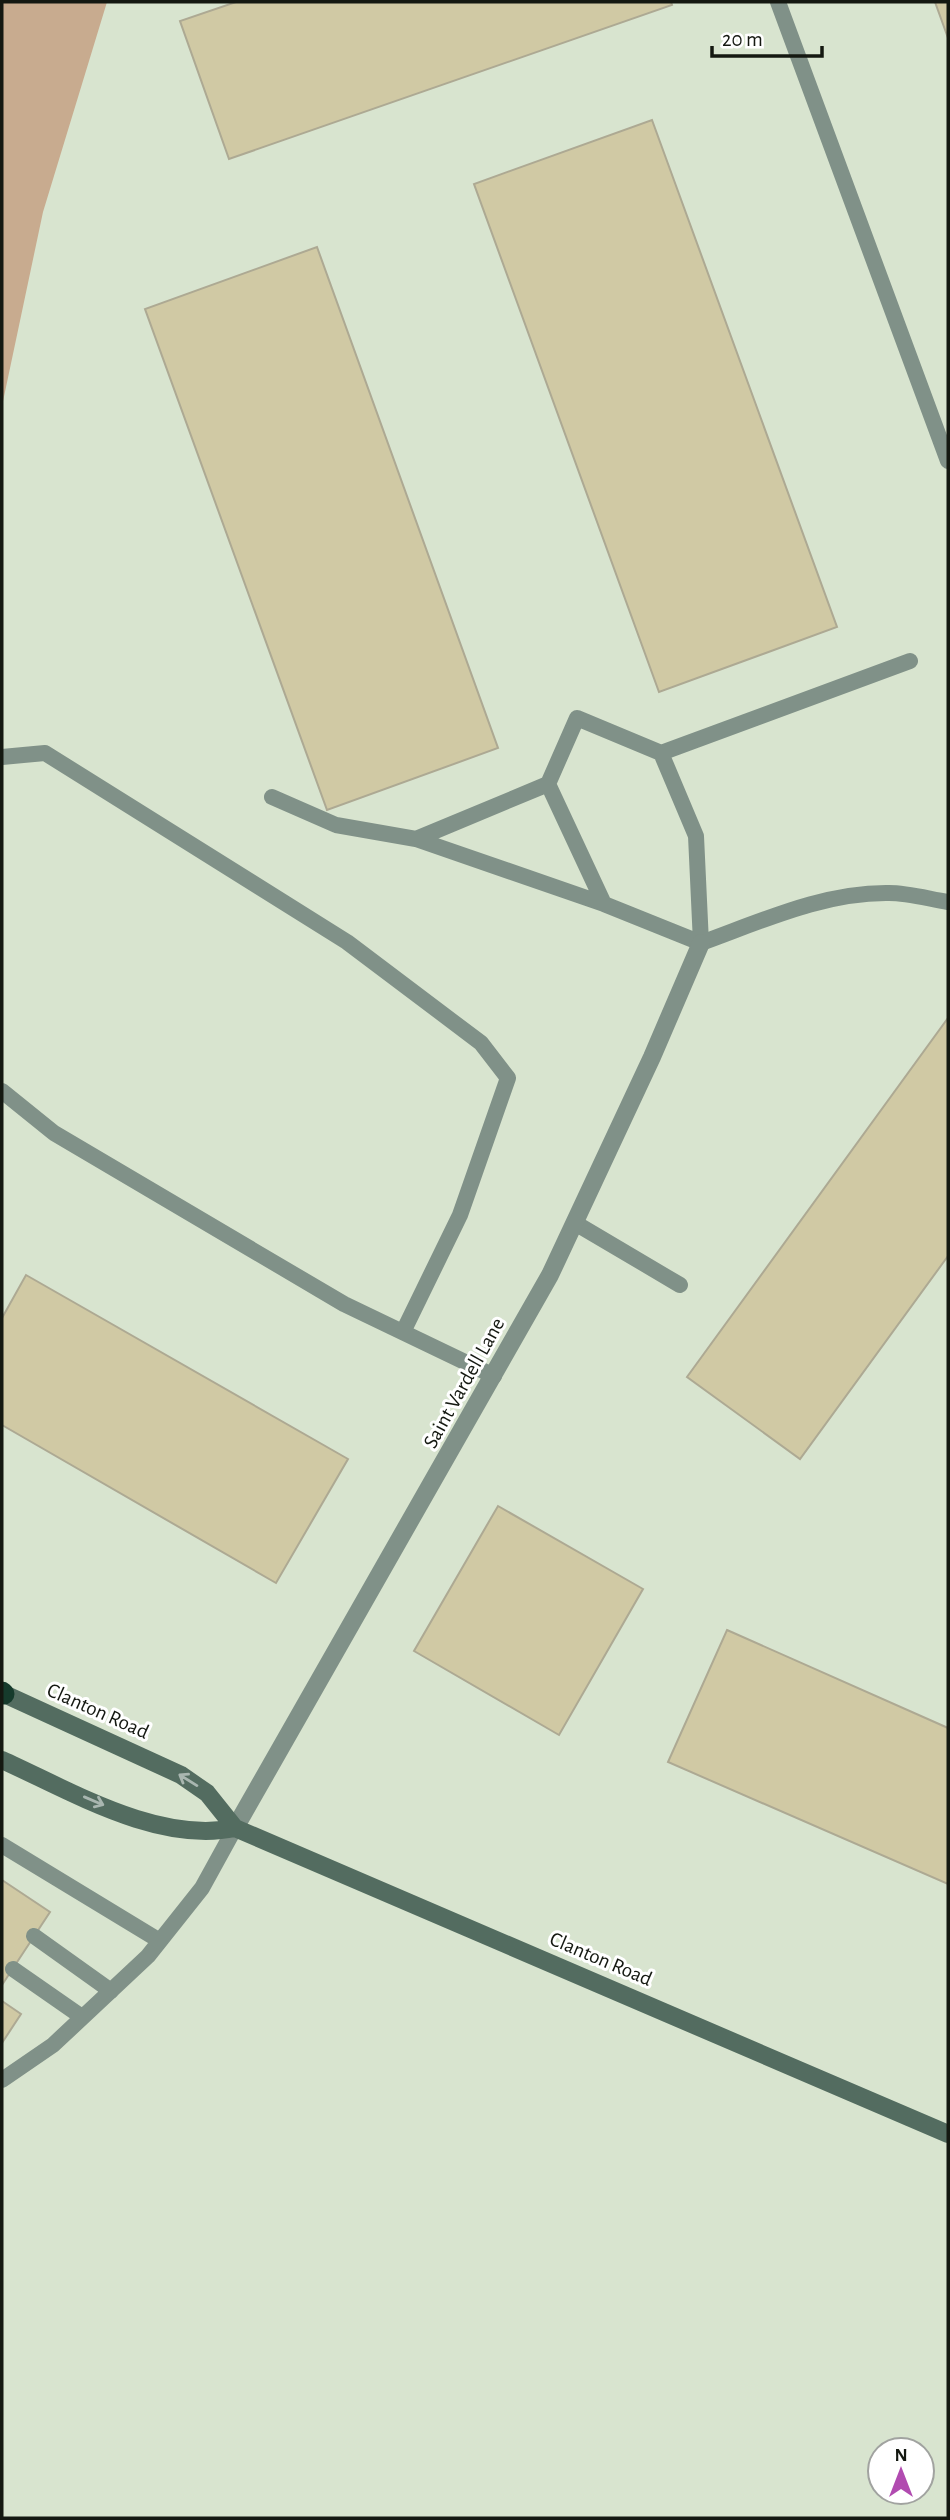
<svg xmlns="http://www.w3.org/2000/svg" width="950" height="2520" viewBox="0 0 950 2520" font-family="'Alegreya Sans',sans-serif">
	<rect width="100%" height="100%" fill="#d8e4cf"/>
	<path fill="#c8ab8f" d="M2,2H107L43,212L2,406Z"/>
	<path fill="#d0c9a4" stroke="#ada993" stroke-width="2" d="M236,2H671L672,5L229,159L180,21Z
		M935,2H948V38Z
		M652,120L837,627L659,692L474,184Z
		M317,247L498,748L327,810L145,309Z
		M948,1018V1256L800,1459L687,1377Z
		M26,1275L348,1459L276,1583L2,1425V1318Z
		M498,1506L643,1589L559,1735L414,1651Z
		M727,1630L948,1728V1884L668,1762Z
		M2,1880L50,1912L2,1985Z
		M2,2001L21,2014L2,2043Z"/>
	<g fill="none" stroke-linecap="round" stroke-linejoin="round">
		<path stroke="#809188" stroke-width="16" d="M778,2L948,461
			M2,757L45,753L347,942L481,1043L508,1078L460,1215L403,1332
			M272,797L336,825L416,839L604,904L701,943L696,836L661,753L910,661
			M416,839L548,784
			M604,904L548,784L577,718L661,753
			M701,943C762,921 824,892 889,893C908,893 929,899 948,902
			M2,1091L54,1133L344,1304L494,1376
			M575,1223L680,1285
			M2,1845L160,1941
			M34,1936L111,1991
			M13,1969L82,2017
			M2,2080L53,2045L148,1956L202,1888L235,1828"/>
		<path stroke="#809188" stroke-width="18" d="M235,1828L550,1275L652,1057L701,943"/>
		<path stroke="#536c60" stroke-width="18" d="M2,1693L181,1775L207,1793L235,1828L948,2134
			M2,1760C71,1791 158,1844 235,1828"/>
		<path stroke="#163b2c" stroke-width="21" d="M2,1692L4,1694"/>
	</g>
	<defs><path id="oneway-shaft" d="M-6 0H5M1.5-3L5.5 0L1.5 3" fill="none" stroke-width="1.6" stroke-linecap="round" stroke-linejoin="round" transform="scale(1.75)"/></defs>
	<g stroke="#a9b6b0">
		<use href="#oneway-shaft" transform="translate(188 1780) rotate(-148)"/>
		<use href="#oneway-shaft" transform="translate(94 1801) rotate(23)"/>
	</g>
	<g text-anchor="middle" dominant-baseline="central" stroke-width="6" stroke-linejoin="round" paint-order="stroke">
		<g font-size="21" fill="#141811" stroke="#fff">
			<text transform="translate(464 1383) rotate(-61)">Saint Vardell Lane</text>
			<text transform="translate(98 1711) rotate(24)">Clanton Road</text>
			<text transform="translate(601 1959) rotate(23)">Clanton Road</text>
		</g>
	</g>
	<rect width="950" height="2520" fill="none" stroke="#141811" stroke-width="7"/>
	<g transform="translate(901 2471)"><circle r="33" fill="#ffffff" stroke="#a1a3a0" stroke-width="2"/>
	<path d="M0-5L12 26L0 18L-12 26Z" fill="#b14bb0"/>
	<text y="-10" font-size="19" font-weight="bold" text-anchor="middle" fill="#141811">N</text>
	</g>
	<path d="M712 46v10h110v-10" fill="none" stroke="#141811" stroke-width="3.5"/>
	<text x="722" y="46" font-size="21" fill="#141811" stroke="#ffffff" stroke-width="5" paint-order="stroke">20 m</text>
</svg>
